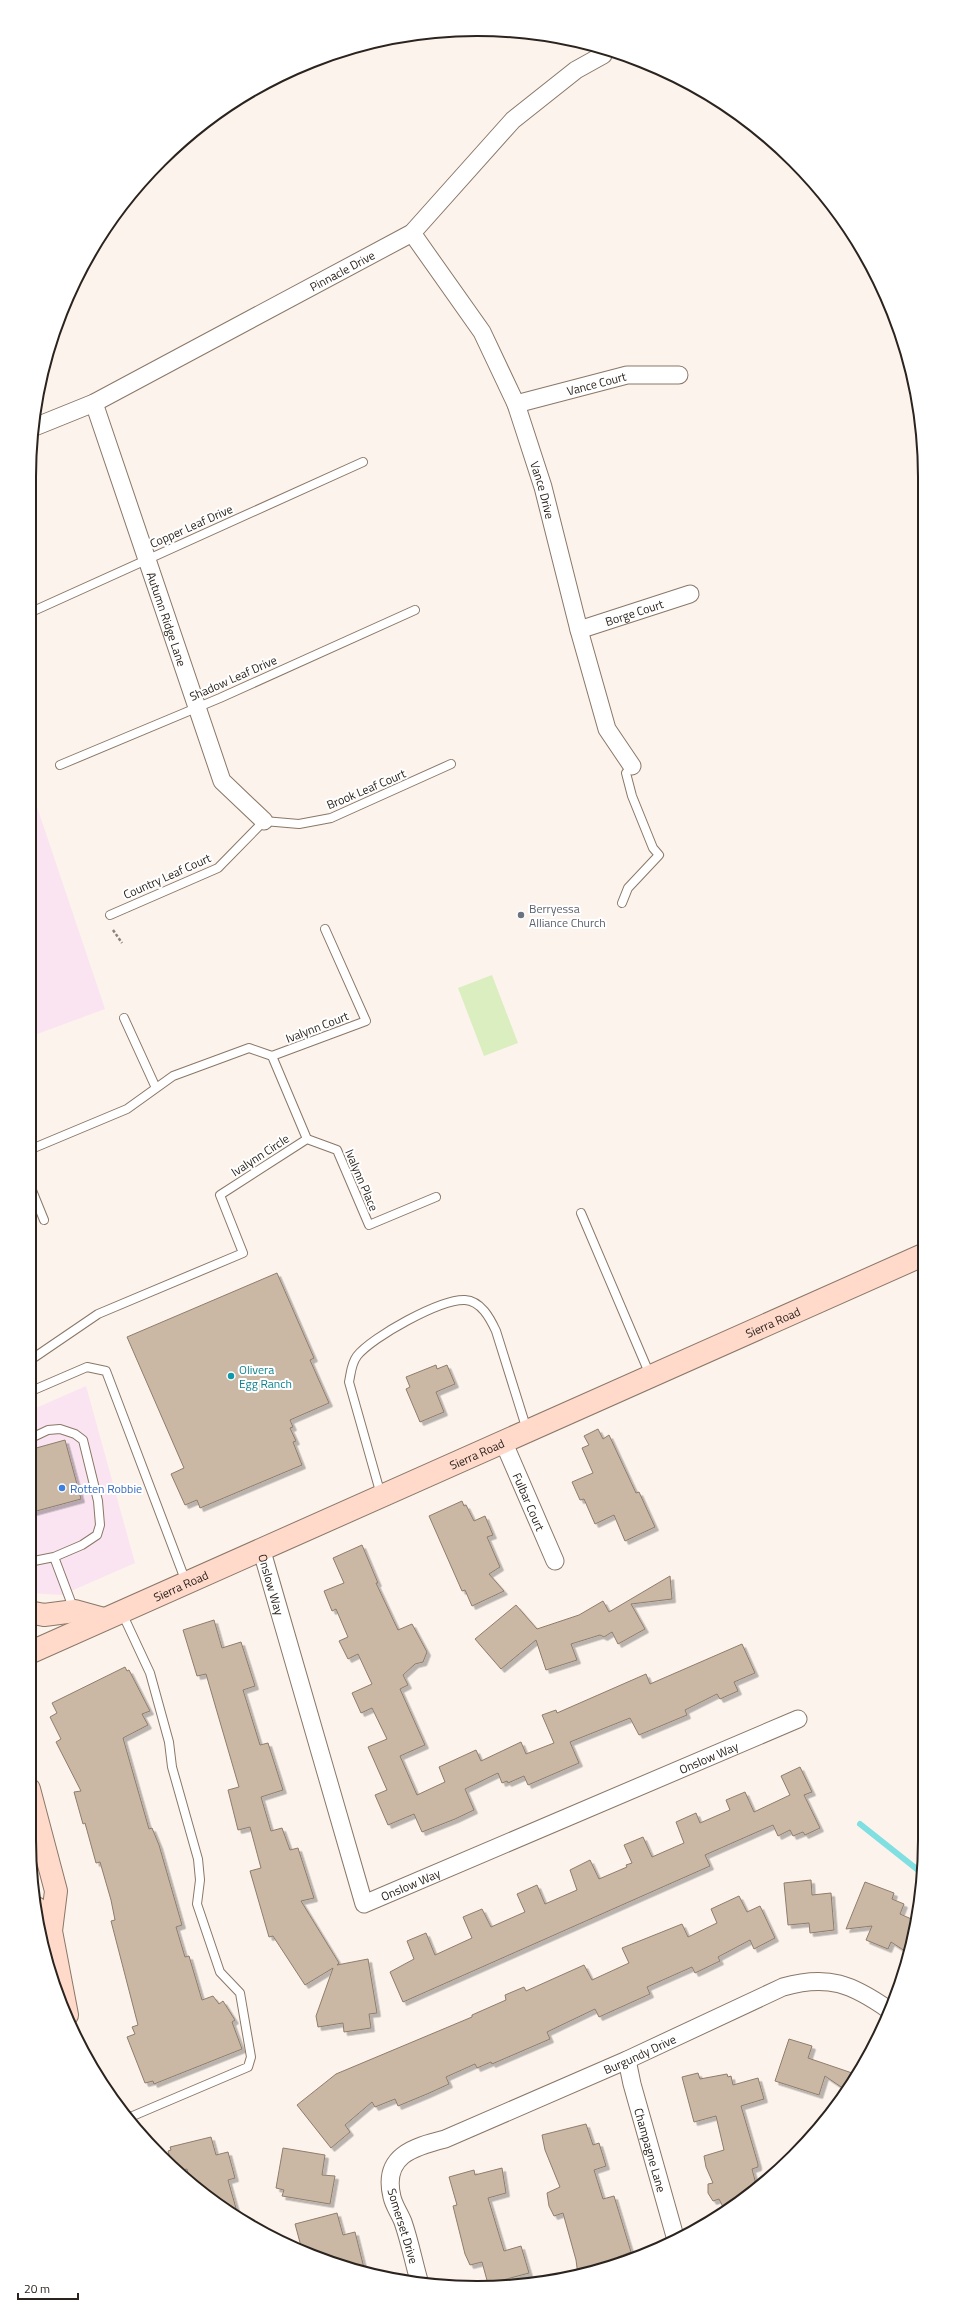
<svg xmlns="http://www.w3.org/2000/svg" width="954" height="2317" viewBox="0 0 954 2317" font-family="'Titillium Web',sans-serif">
	<defs>
		<filter id="shadow"><feDropShadow dx="3.5" dy="3.5" stdDeviation="0" flood-color="#0004"/></filter>
	</defs>
	<rect width="100%" height="100%" fill="#fcf3ec"/>
	<path fill="#fae4f1" d="M29,783L105,1009L29,1037Z
		M86,1386L135,1563L62,1595L29,1593V1411Z"/>
	<path fill="#dbeec0" d="M492,975L518,1043L484,1056L458,988Z"/>
	<g fill="none" stroke-linecap="round" stroke-linejoin="round">
		<path stroke="#7fdfe1" stroke-width="6" d="M860,1824L923,1874"/>
	</g>
	<path fill="#cab8a5" stroke="#8e7d6b" filter="url(#shadow)" d="M277,1273L314,1358L310,1360L329,1403L290,1420L293,1427L290,1428L296,1441L293,1442L302,1465L200,1508L197,1500L185,1505L171,1474L184,1468L127,1337Z
		M436,1365L437,1369L447,1365L455,1384L436,1392L444,1412L420,1422L406,1389L410,1387L406,1377Z
		M598,1429L603,1439L609,1435L636,1493L639,1492L655,1527L625,1541L614,1515L595,1524L584,1499L580,1500L572,1482L593,1473L582,1448L589,1445L584,1436Z
		M65,1440L81,1499L29,1513V1450Z
		M462,1501L464,1506L466,1505L474,1521L485,1516L493,1535L487,1537L500,1567L489,1574L504,1591L472,1606L465,1590L462,1591L429,1516Z
		M362,1545L378,1583H376L398,1630L412,1624L427,1652L423,1662L415,1664L403,1675L408,1685L400,1689L425,1745L400,1756L417,1795L445,1782L439,1767L476,1750L481,1761L521,1742L526,1754L554,1743L542,1715L556,1710L557,1713L646,1674L650,1684L742,1644L755,1673L734,1682L738,1691L720,1699L717,1694L685,1710L687,1715L639,1735L630,1718L570,1742L579,1763L528,1785L524,1776L508,1783L507,1781L502,1783L498,1773L465,1789L474,1810L455,1819L422,1832L414,1814L388,1825L375,1795L387,1790L368,1747L387,1739L372,1708L361,1713L352,1693L372,1684L358,1654L348,1659L339,1641L348,1637L336,1609L332,1611L324,1591L344,1583L333,1558Z
		M670,1576L672,1599L631,1604L645,1629L618,1644L612,1632L604,1637L600,1635L571,1644L577,1660L546,1670L536,1640L501,1669L475,1639L516,1605L537,1629L579,1615L603,1601L609,1612Z
		M214,1620L222,1648L241,1642L255,1686L243,1690L260,1745L268,1743L283,1790L261,1797L271,1831L282,1828L290,1850L298,1848L314,1898L301,1901L339,1963L337,1965L368,1959L377,2013L369,2014L371,2028L344,2032L343,2023L318,2027L316,2016L333,1968L305,1985L273,1936L269,1937L250,1871L261,1868L250,1827L238,1830L228,1790L239,1787L206,1674L197,1676L183,1630Z
		M125,1667L127,1671L129,1670L150,1711L142,1714L148,1725L123,1738L149,1829L152,1828L159,1845L182,1925L176,1927L185,1957L189,1956L202,2000L213,1996L219,2004L223,2001L235,2020L232,2022L242,2049L154,2084L153,2081L145,2083L127,2037L135,2034L132,2027L138,2025L111,1921L115,1920L111,1900L100,1862L96,1863L85,1823L83,1824L74,1792L81,1791L56,1742L61,1739L50,1717L57,1713L52,1703Z
		M800,1767L812,1792L804,1795L820,1828L805,1835L803,1832L793,1836L790,1830L778,1836L773,1825L705,1855L710,1866L403,2002L390,1972L414,1959L407,1941L426,1933L435,1955L472,1938L463,1917L482,1909L491,1927L525,1912L517,1894L537,1885L545,1904L577,1890L570,1870L590,1860L599,1879L627,1867L626,1865L632,1863L624,1845L643,1837L652,1857L684,1843L676,1822L696,1813L700,1823L730,1810L726,1800L745,1792L754,1812L790,1795L781,1776Z
		M811,1880L812,1895L831,1893L834,1930L810,1933L809,1923L788,1925L784,1883Z
		M865,1882L894,1893L892,1899L904,1904L900,1914L916,1921L908,1953L891,1942L888,1949L866,1940L872,1926L846,1929Z
		M739,1896L747,1912L760,1906L775,1938L754,1949L750,1940L718,1957L720,1961L695,1973L692,1967L647,1987L650,1994L599,2017L595,2009L547,2032L550,2039L492,2064L491,2062L477,2068L475,2064L446,2077L449,2084L427,2094L398,2106L395,2099L375,2107L372,2102L345,2125L350,2132L331,2148L297,2105L336,2074L472,2017V2015L506,2000L505,1995L524,1987L526,1991L584,1965L592,1980L629,1963L622,1948L682,1924L688,1937L717,1923L711,1909Z
		M789,2039L812,2046L808,2058L858,2075L847,2091L825,2076L819,2095L775,2081Z
		M698,2073L700,2079L727,2074L728,2077L731,2076L733,2085L758,2078L764,2099L741,2106L758,2164V2167L752,2169L757,2188L725,2211L719,2199L713,2201L708,2193V2184L713,2183L706,2167L704,2156L724,2150L716,2116L694,2122L682,2077Z
		M586,2124L593,2145L599,2143L606,2166L594,2170L603,2199L614,2196L631,2252L618,2257L620,2263L578,2275L576,2260L563,2213L554,2216L549,2206L547,2193L560,2187L545,2150L542,2135Z
		M211,2137L216,2155L228,2152L235,2178L228,2180L239,2219L204,2195L190,2182L187,2169L178,2171L172,2165L168,2151L171,2150L170,2147Z
		M283,2148L325,2155L322,2175L335,2176L330,2204L282,2196L284,2190L276,2188Z
		M502,2168L506,2193L488,2198L504,2251L521,2246L529,2273L488,2284L482,2262L470,2265L465,2254L453,2206L457,2205L449,2177L474,2170L475,2175Z
		M337,2213L343,2235L355,2232L365,2272L333,2264L302,2250L295,2224Z"/>
	<g fill="none" stroke-linecap="round" stroke-linejoin="round">
		<defs>
			<path id="lane" d="M29,613L363,462
				M60,765L220,698L415,610
				M622,903L628,888L659,855L653,848L632,796L626,773L632,766
				M110,915L218,868L264,821L299,824L331,818L451,764
				M124,1018L156,1088
				M272,1056L366,1021L325,929
				M307,1139L337,1150L369,1225L436,1197
				M29,1150L127,1109L173,1076L249,1048L272,1056L307,1139
				M29,1183L44,1220
				M581,1213L650,1375
				M29,1361L98,1314L243,1253L220,1195L307,1139
				M29,1392L87,1367L106,1371L186,1582
				M29,1439L48,1430L60,1429L75,1434L83,1440L98,1501L100,1525L97,1535L82,1545L54,1557L74,1610
				M381,1495L349,1382C351,1373 351,1364 357,1356C372,1337 440,1299 465,1300C481,1301 490,1318 496,1331L527,1430
				M29,1562L54,1557
				M122,1613L150,1673L169,1742L172,1767L198,1859L200,1880L197,1904L220,1972L240,1993L251,2057L248,2067L128,2118"/>
			<g id="street">
				<path id="s1" d="M412,233L482,332L516,404L543,487L579,630L607,729L632,766"/>
				<path id="s2" d="M94,403L222,781L264,821"/>
				<path id="s3" d="M516,404L627,375H679"/>
				<path id="s4" d="M32,428L94,403L412,233L513,120L576,70L603,55V49"/>
				<path id="s5" d="M579,630L690,594"/>
				<path id="s6" d="M503,1441L555,1561"/>
				<path id="s7" d="M261,1548L364,1904L798,1719"/>
				<path id="s8" d="M627,2060L632,2084L676,2240"/>
				<path id="s9" d="M420,2284C414,2264 410,2242 403,2222C400,2214 394,2206 392,2197C382,2156 413,2147 445,2139L627,2060L783,1987C828,1974 852,1984 889,2010"/>
			</g>
			<g id="secondary">
				<path d="M29,1612L44,1615L75,1611L104,1619"/>
				<path id="s10" d="M29,1653L923,1255"/>
				<path d="M29,1789L56,1891L51,1931L67,2015"/>
				<path d="M36,1908L51,1931"/>
			</g>
		</defs>
		<use href="#lane" stroke="#8a7767" stroke-width="10"/>
		<use href="#street" stroke="#8a7767" stroke-width="19"/>
		<use href="#secondary" stroke="#8a7767" stroke-width="24"/>
		<path stroke="#8a827b" stroke-width="2.5" stroke-dasharray="3 2" stroke-linecap="butt" d="M113,930L122,943"/>
		<use href="#lane" stroke="#fff" stroke-width="8"/>
		<use href="#street" stroke="#fff" stroke-width="17"/>
		<use href="#secondary" stroke="#ffdacb" stroke-width="22"/>
	</g>
	<circle fill="#6b7280" stroke="#fff" stroke-width="1.5" cx="521" cy="915" r="4"/>
	<circle fill="#0f9aa8" stroke="#fff" stroke-width="1.5" cx="231" cy="1376" r="4"/>
	<circle fill="#3f7fe0" stroke="#fff" stroke-width="1.5" cx="62" cy="1488" r="4"/>
	<g text-anchor="middle" dominant-baseline="central" stroke-width="4" stroke-linejoin="round" paint-order="stroke">
		<g font-size="12" fill="#2b231d" stroke="#fff">
			<text stroke="none"><textPath href="#s4" startOffset="348">Pinnacle Drive</textPath></text>
			<text stroke="none"><textPath href="#s3" startOffset="83">Vance Court</textPath></text>
			<text stroke="none"><textPath href="#s1" startOffset="291">Vance Drive</textPath></text>
			<text transform="translate(191 526) rotate(-24)">Copper Leaf Drive</text>
			<text stroke="none"><textPath href="#s5" startOffset="58">Borge Court</textPath></text>
			<text stroke="none"><textPath href="#s2" startOffset="228">Autumn Ridge Lane</textPath></text>
			<text transform="translate(233 678) rotate(-24)">Shadow Leaf Drive</text>
			<text transform="translate(366 789) rotate(-23)">Brook Leaf Court</text>
			<text transform="translate(167 876) rotate(-24)">Country Leaf Court</text>
			<text transform="translate(317 1027) rotate(-21)">Ivalynn Court</text>
			<text transform="translate(260 1155) rotate(-33)">Ivalynn Circle</text>
			<text transform="translate(362 1180) rotate(67)">Ivalynn Place</text>
			<text stroke="none"><textPath href="#s10" startOffset="814">Sierra Road</textPath></text>
			<text stroke="none"><textPath href="#s10" startOffset="490">Sierra Road</textPath></text>
			<text stroke="none"><textPath href="#s6" startOffset="66">Fulbar Court</textPath></text>
			<text stroke="none"><textPath href="#s7" startOffset="38">Onslow Way</textPath></text>
			<text stroke="none"><textPath href="#s10" startOffset="166">Sierra Road</textPath></text>
			<text stroke="none"><textPath href="#s7" startOffset="745">Onslow Way</textPath></text>
			<text stroke="none"><textPath href="#s7" startOffset="421">Onslow Way</textPath></text>
			<text stroke="none"><textPath href="#s9" startOffset="395">Burgundy Drive</textPath></text>
			<text stroke="none"><textPath href="#s8" startOffset="93">Champagne Lane</textPath></text>
			<text transform="translate(403 2226) rotate(73)">Somerset Drive</text>
		</g>
		<g font-size="12" fill="#5b616d" stroke="#fff" text-anchor="start">
			<text x="529" y="908">Berryessa<tspan x="529" dy="14">Alliance Church</tspan></text>
		</g>
		<g font-size="12" fill="#0d838f" stroke="#fff" text-anchor="start">
			<text x="239" y="1369">Olivera<tspan x="239" dy="14">Egg Ranch</tspan></text>
		</g>
		<g font-size="12" fill="#366cbe" stroke="#fff" text-anchor="start">
			<text x="70" y="1488">Rotten Robbie</text>
		</g>
	</g>
	<path d="M0 0H954V2317H0ZM477 36H477A441 441 0 0 1 918 477V1840A441 441 0 0 1 477 2281H477A441 441 0 0 1 36 1840V477A441 441 0 0 1 477 36Z" fill="#fff" fill-rule="evenodd"/>
	<path fill="none" stroke="#2b231d" stroke-width="2" d="M477 36H477A441 441 0 0 1 918 477V1840A441 441 0 0 1 477 2281H477A441 441 0 0 1 36 1840V477A441 441 0 0 1 477 36Z"/>
	<path d="M18 2293v6h60v-6" fill="none" stroke="#2b231d" stroke-width="2"/>
	<text x="24" y="2293" font-size="12" fill="#2b231d" stroke="#ffffff" stroke-width="3" paint-order="stroke">20 m</text>
</svg>
